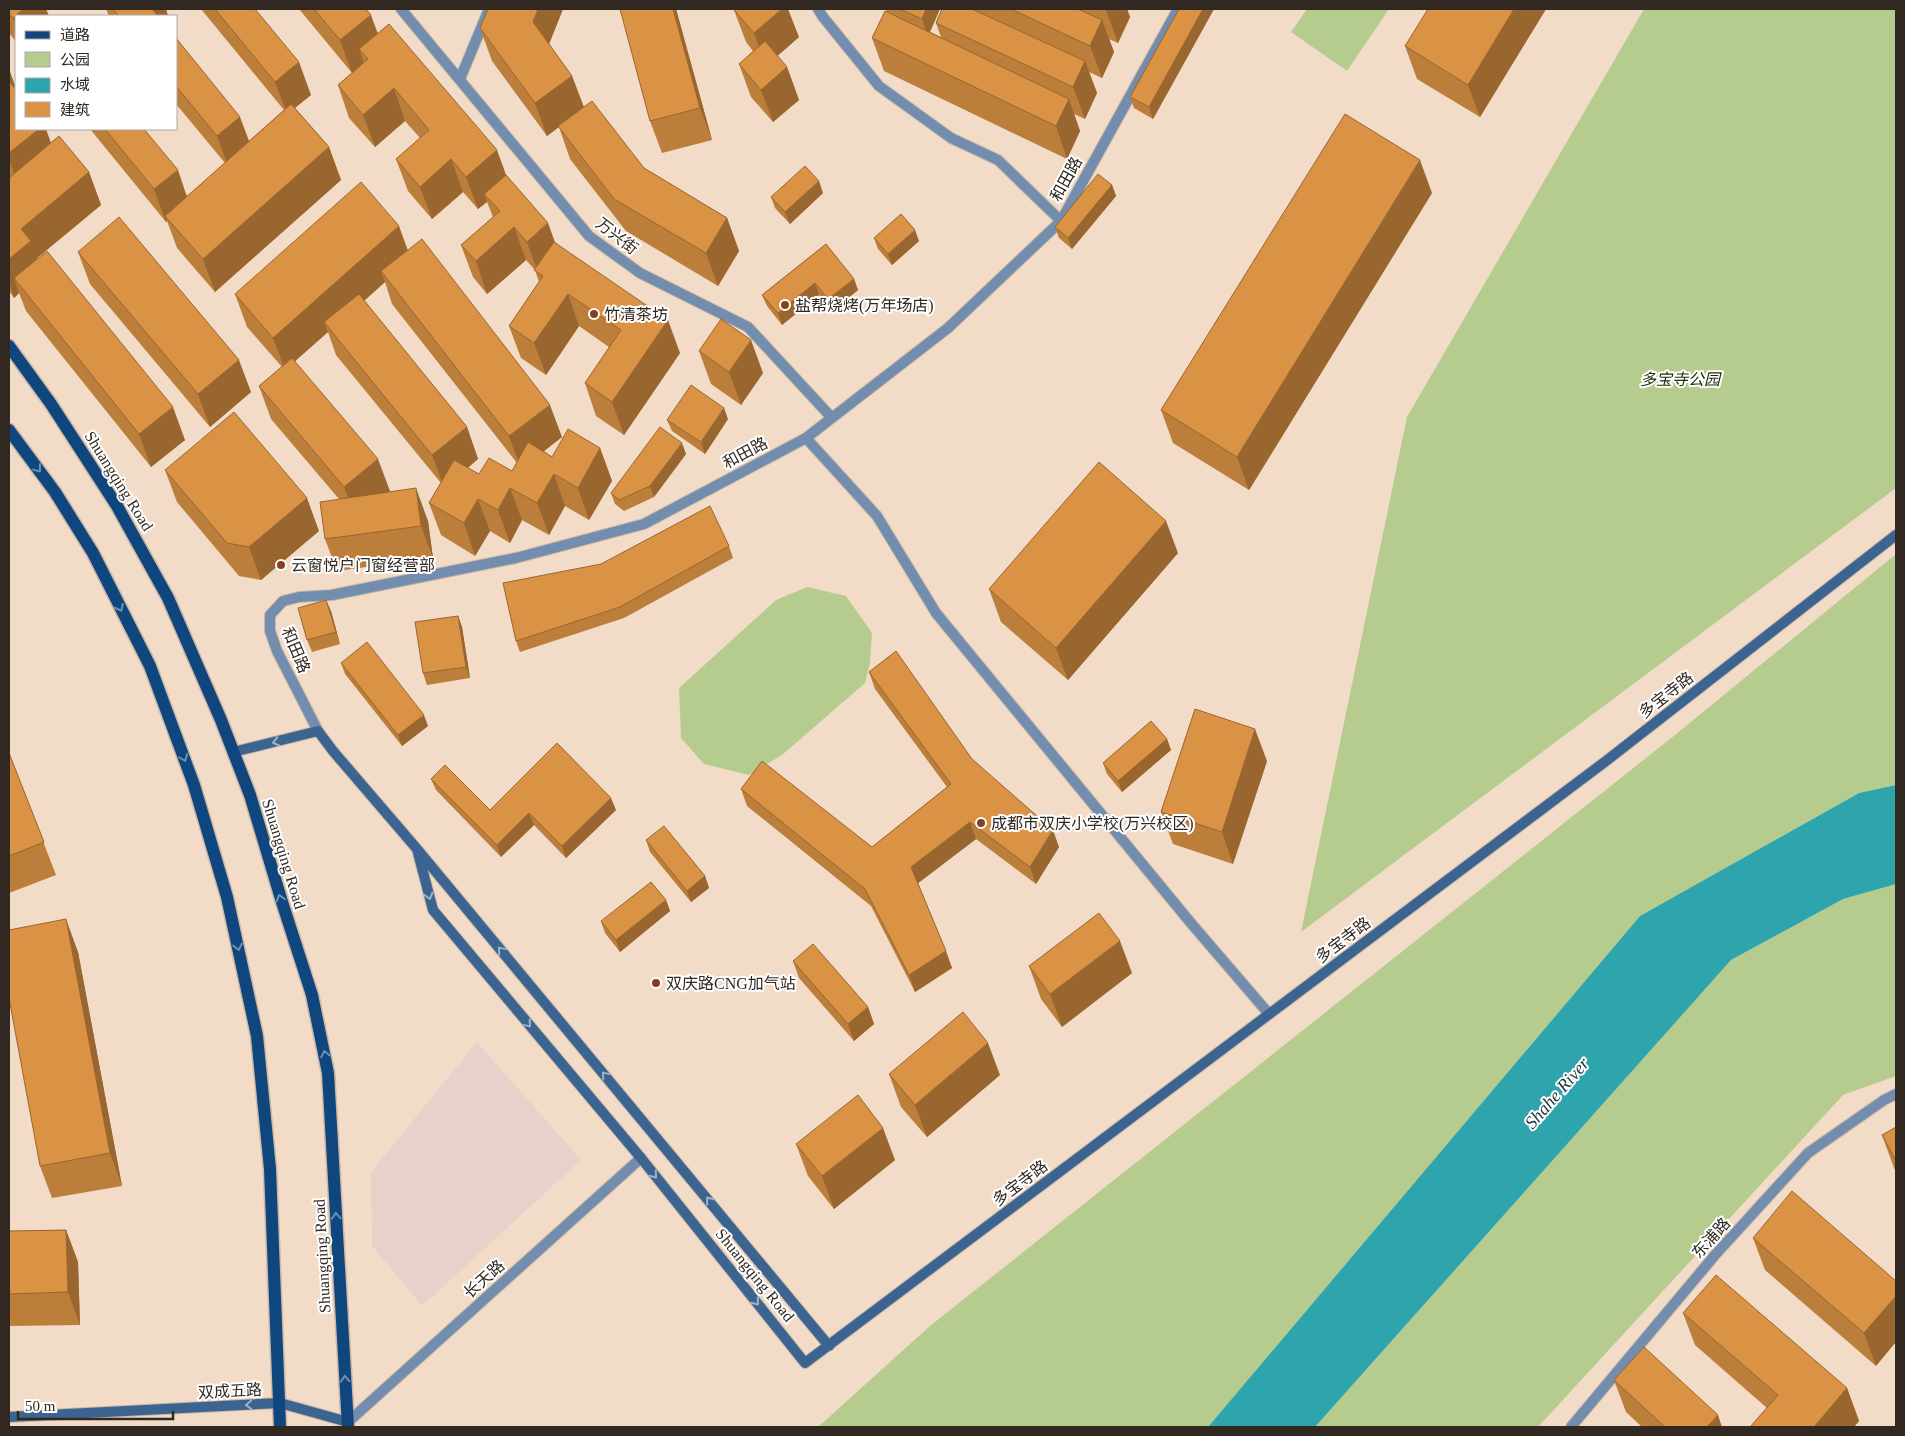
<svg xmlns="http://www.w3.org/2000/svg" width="1905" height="1436" viewBox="0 0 1905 1436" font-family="'Times New Roman','Noto Sans SC',serif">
	<rect width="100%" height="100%" fill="#f2dcc7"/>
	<path fill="#ead0ca" d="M477,1042L581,1160L422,1306L372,1246L371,1172Z"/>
	<path fill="#b6cc8f" d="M1307,9H1389L1347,71L1291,32Z
		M1644,9H1896V488L1301,932L1407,417Z
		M1896,554V785L1859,793L1640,916L1208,1427H818L930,1326L1675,735Z
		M807,587L846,596L872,633L870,663L865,683L782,755L749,775L704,764L681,738L679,688L776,600Z
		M1896,884V1076L1843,1095L1538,1427H1315L1731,960L1843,899Z"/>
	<path fill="#2ea4ad" d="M1896,785V884L1843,899L1731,960L1315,1427H1208L1640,916L1859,793Z"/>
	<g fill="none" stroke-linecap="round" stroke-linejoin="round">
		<defs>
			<path id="street" d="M401,9L589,236L640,273L748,327L832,418
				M818,9L823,17L879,86L951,138L998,160L1061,221
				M460,79L489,9
				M806,438L877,516L936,613L1190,922L1269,1014
				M318,731L277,651L270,631V615L283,601L299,597L332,595L516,558L644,524L806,438L948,328L1061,221L1178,9
				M348,1422L641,1158
				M1571,1427L1715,1255L1808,1153L1884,1100L1896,1094"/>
			<path id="secondary" d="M233,752L318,731L333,751L417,849L829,1346
				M417,849L433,910L641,1158L805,1363L1606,761L1896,535
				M9,1417L280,1403L348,1422"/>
			<path id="primary" d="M9,346L51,404L117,506L168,598L221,720L250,795L282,902L312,995L328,1073L348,1427
				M9,430L55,492L93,553L150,666L194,785L227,897L257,1036L270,1169L280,1427"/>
		</defs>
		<use href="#street" stroke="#cbb8a6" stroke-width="12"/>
		<use href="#secondary" stroke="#cbb8a6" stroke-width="12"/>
		<use href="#primary" stroke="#cbb8a6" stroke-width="15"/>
		<use href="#street" stroke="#728dad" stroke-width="10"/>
		<use href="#secondary" stroke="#3c6491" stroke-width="10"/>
		<use href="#primary" stroke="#0e467d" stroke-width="12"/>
	</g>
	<path fill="#bb7e3b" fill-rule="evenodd" d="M9,9H46L49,16H16V42L9,33Z
		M106,9H166L168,16H109Z
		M201,9H255L311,95L295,108L329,147L341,180L215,292L177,248L167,221L166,222L90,129H144L187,196L225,163L176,104V38L249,141L284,110Z
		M299,9H366L378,34L507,176L555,243L680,353L624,435L596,416L585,383L609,347L579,326L546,375L521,358L509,326L539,282L535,270L526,260L487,294L473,277L461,245L493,217L487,202L478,209L463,192L432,219L408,191L396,159L420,138L405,121L375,147L349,118L338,85L352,73Z
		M563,9L549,44L572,76L584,107L644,168L727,218L739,251L718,286L626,231L570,159L559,127L547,136L492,61L480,28Z
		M676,9L712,140L662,153L650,121Z
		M886,9H940L930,32L941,37L936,23L942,9H1127L1130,17L1118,43L1109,39L1114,52L1102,78L1089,72L1097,93L1085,119L1074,114L1080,131L1067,159L884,71L872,38L887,12Z
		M1179,9H1214L1153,119L1134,108L1130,97Z
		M1546,9L1480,117L1417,79L1405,46Z
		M734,10L799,37L777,56L787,67L799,100L773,122L751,97L739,64L753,51L746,42Z
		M9,69L15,86L14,87L51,143L89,172L101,205L37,258L185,440L151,467L26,311L19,293L14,298L9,291V178L10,177L9,175Z
		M1112,185L1116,196L1072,249L1059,238L1055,227Z
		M823,193L790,224L775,208L771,197Z
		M1432,193L1249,490L1173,443L1161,410Z
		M874,238L919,241L892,265L878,249Z
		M826,244L854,279L858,290L832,311L819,295L782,325L767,306L762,295Z
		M408,250L562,437L544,451L552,457L600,448L612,481L589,520L565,506L549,535L522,520L510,543L490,531L475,556L441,535L429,503L441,483L336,355L328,332L295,361L390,491L389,492L428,521L433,558L337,571L325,539L339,499L271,419L259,386L282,367L247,327L235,294ZM385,282L392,304L517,463L512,471L479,474L468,468L478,459L467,427L364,301Z
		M78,252L251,392L210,427L90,284Z
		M699,351L763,373L741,405L711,384Z
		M728,419L705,454L672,431L667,420Z
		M686,454L654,497L624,511L615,504L611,493Z
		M165,470L319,531L261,580L239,576L177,502Z
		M729,546L733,558L624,618L520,652L516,641Z
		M1178,553L1068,680L1001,622L989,589Z
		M331,611L340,644L312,652L307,640Z
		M458,616L462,627L470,678L427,685L423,673Z
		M341,663L428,726L402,746L345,674Z
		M869,672L972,759L1059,847L1036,884L976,839L918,883L952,968L915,992L871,906L747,806L741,789L872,847L947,787L875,689Z
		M1167,739L1171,750L1122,792L1107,774L1103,763Z
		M9,753L56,875L9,893Z
		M1267,761L1233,864L1173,844L1161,812Z
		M431,779L490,810H616L566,858L534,825L501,857L436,790Z
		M646,840L705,876L709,888L691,902L650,852Z
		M666,900L670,911L620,952L605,933L601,921Z
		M78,952L122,1186L52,1198L40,1166Z
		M793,961L868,1007L874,1024L854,1041L799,978Z
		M1029,966L1132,973L1062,1027L1041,999Z
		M889,1074L1000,1075L927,1137L901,1107Z
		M1896,1127V1172L1894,1168L1882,1135Z
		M796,1144L895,1160L834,1209L808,1176Z
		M66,1230L78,1262L80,1325L9,1326V1231Z
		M1753,1238L1896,1281L1876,1366L1765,1270Z
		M1683,1313L1847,1388L1859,1421L1854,1427H1750L1767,1408L1695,1345Z
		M1614,1380L1722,1427H1642L1626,1412Z"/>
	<path fill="#996630" d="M23,9H46L49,16H16V28L13,18Z
		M146,9H166L168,16H149Z
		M538,9H563L545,54L533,22Z
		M673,9H676L712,140L700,108Z
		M776,9H788L799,37L766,66L754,33Z
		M926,9H940L928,36L922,19Z
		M1107,9H1127L1130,17L1118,43L1106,10Z
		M1203,9H1214L1153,119L1149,107Z
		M1514,9H1546L1480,117L1468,85Z
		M371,15L383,48L359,49L364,63L352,73L340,40Z
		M1102,20L1114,52L1102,78L1090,46Z
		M1085,61L1097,93L1085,119L1073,87Z
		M299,62L311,95L287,114L275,82Z
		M787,67L799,100L773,122L761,90Z
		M9,69L15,86L9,92Z
		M572,76L584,108L547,136L535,103Z
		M394,88L405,121L375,147L363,115Z
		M1069,99L1080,131L1067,159L1056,126Z
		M240,117L252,149L229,169L217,136Z
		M39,129H46L56,157L19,187L9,160V153Z
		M329,147L341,180L215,292L203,259Z
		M497,150L509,183L484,194L487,202L478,209L466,177Z
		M451,159L463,192L432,219L420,187Z
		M1420,160L1432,193L1249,490L1237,457Z
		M178,170L189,203L165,216L167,221L166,222L154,189Z
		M89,172L101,205L37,258L43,273L14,278L19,293L14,298L9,283V259L21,229Z
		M819,181L823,193L790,224L785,212Z
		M1112,185L1116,196L1072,249L1068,238Z
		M727,218L739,251L718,286L706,253Z
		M548,223L560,256L538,273L527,242Z
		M399,226L411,259L381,271L385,282L331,330L324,322L328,332L285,370L273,338Z
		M514,227L526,260L487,294L476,261Z
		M915,230L919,241L892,265L888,254Z
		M854,279L858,290L832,311L828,299Z
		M815,283L819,295L782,325L778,313Z
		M568,294L579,326L546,375L534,343Z
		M668,320L680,353L624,435L612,402Z
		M751,340L763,373L741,405L729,372Z
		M239,360L251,392L210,427L198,394Z
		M550,405L562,437L521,469L509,436Z
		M173,407L185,440L151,467L139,434Z
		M724,408L728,419L705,454L701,442Z
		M467,427L478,459L444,487L432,455Z
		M682,443L686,454L654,497L650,486Z
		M600,448L612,481L589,520L578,488Z
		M378,459L390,491L356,520L344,487Z
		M554,474L565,506L549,535L537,503Z
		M416,488L428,521L433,558L421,526Z
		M510,488L522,520L510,543L498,510Z
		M307,498L319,531L261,580L249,547Z
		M478,499L490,531L475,556L464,523Z
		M1166,521L1178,553L1068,680L1056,648Z
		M326,600L331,611L340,644L336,632Z
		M458,616L462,627L470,678L466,667Z
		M424,715L428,726L402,746L398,735Z
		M1255,729L1267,761L1233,864L1222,832Z
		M1167,739L1171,750L1122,792L1118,781Z
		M611,798L616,810L566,858L562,846Z
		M529,813L534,825L501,857L497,845Z
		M970,822L976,839L917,884L911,867Z
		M1053,830L1059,847L1036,884L1030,867Z
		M705,876L709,888L691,902L687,891Z
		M666,900L670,911L620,952L616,940Z
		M66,919L78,952L122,1186L110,1153Z
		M1120,941L1132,973L1062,1027L1050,994Z
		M946,951L952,968L915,992L909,975Z
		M868,1007L874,1024L854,1041L848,1024Z
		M988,1043L1000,1075L927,1137L915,1105Z
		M883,1128L895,1160L834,1209L822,1176Z
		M66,1230L78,1262L80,1325L68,1292Z
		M1896,1296V1342L1876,1366L1864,1333Z
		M1847,1388L1859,1421L1854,1427H1814Z
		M1718,1415L1722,1427H1707Z"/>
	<path fill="#da9245" stroke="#996630" d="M9,9H23L13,18L9,14Z
		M113,9H152L158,16H119Z
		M215,9H255L299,62L275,82Z
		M314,9H366L371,15L340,40Z
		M488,9H538L533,22L572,76L535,103L480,28Z
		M620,9H673L700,108L650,121Z
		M735,9H782L754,33L734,10Z
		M900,9H926L922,19Z
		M942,9H972L1085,61L1073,87L936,23Z
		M1011,9H1078L1102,20L1090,46Z
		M1179,9H1203L1149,107L1130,97Z
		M1428,9H1514L1468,85L1405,46Z
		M885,11L1069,99L1056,126L872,38Z
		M389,24L497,150L466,177L451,159L420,187L396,159L429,130L394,88L363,115L338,85L368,59L359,49Z
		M176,38L240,117L217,136L176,86Z
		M765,41L787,67L761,90L739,64Z
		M9,81L16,90V129H39L9,153Z
		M592,101L644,168L727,218L706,253L614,199L558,126Z
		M291,104L329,147L203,259L165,216Z
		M1345,114L1420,160L1237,457L1161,410Z
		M105,129H144L178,170L154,189Z
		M59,136L89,172L21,229L31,241L9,259V178Z
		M805,166L819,181L785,212L771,197Z
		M1098,174L1112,185L1068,238L1055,227Z
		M506,175L548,223L527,242L514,227L476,261L461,245L500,211L484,194Z
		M361,182L399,226L273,338L235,294Z
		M901,214L915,230L888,254L874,238Z
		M119,217L239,360L198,394L78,252Z
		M422,239L550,405L509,436L381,271Z
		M554,242L668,320L612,402L585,383L621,330L568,294L534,343L509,326L543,276L534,270Z
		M826,244L854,279L828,299L815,283L778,313L762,295Z
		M47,251L173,407L139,434L14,278Z
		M359,294L467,427L432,455L324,322Z
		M721,319L751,340L729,372L699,351Z
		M292,358L378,459L344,487L259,386Z
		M691,385L724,408L701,442L667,420Z
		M234,412L307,498L249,547L227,543L165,470Z
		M660,427L682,443L650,486L619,500L611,493Z
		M568,429L600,448L578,488L554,474L537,503L510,488L498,510L478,499L464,523L429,503L454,460L479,474L489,458L512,471L528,442L552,457Z
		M1099,462L1166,521L1056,648L989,589Z
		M416,488L421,526L325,539L320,502Z
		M710,506L729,546L620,607L516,641L503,583L601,564Z
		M326,600L336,632L307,640L298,608Z
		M458,616L466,667L423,673L415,622Z
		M367,642L424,715L398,735L341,663Z
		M896,651L972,759L1053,830L1030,867L970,822L911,867L946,951L909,975L865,889L741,789L762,761L872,847L951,784L869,672Z
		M1195,709L1255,729L1222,832L1161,812Z
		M1151,721L1167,739L1118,781L1103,763Z
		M557,743L611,798L562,846L529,813L497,845L431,779L445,765L490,810Z
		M9,753L44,842L9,856Z
		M664,826L705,876L687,891L646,840Z
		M651,882L666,900L616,940L601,921Z
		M1099,913L1120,941L1050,994L1029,966Z
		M66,919L110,1153L40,1166L9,998V930Z
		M813,944L868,1007L848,1024L793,961Z
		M963,1012L988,1043L915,1105L889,1074Z
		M858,1095L883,1128L822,1176L796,1144Z
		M1896,1127V1161L1882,1135Z
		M1792,1191L1896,1281V1296L1864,1333L1753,1238Z
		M66,1230L68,1292L9,1294V1231Z
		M1716,1275L1847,1388L1814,1427H1750L1778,1395L1683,1313Z
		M1644,1347L1718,1415L1707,1427H1665L1614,1380Z"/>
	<defs><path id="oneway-chevron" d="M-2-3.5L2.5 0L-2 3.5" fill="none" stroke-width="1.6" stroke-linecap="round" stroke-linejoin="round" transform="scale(1.25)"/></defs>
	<g stroke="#6e90b1">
		<use href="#oneway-chevron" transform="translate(38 469) rotate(53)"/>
		<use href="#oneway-chevron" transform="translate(120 608) rotate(63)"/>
		<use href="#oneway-chevron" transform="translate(184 758) rotate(69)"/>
		<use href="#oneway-chevron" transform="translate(280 898) rotate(-107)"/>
		<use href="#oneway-chevron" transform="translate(238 947) rotate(78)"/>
		<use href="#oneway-chevron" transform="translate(325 1054) rotate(-102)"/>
		<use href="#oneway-chevron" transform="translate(336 1216) rotate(-93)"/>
		<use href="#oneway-chevron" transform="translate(345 1379) rotate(-93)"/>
	</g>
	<g stroke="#9eb2c8">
		<use href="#oneway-chevron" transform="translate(276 742) rotate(166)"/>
		<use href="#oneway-chevron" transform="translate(429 896) rotate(75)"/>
		<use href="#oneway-chevron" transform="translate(501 950) rotate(-130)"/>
		<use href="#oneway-chevron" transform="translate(528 1024) rotate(50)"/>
		<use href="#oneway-chevron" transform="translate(605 1075) rotate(-130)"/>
		<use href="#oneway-chevron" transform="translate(654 1175) rotate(51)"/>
		<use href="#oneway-chevron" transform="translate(709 1200) rotate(-129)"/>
		<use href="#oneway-chevron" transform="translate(756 1302) rotate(51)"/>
		<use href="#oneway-chevron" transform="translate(249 1405) rotate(177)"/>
	</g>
	<g fill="#87401e" stroke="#fff" stroke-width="2">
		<circle cx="785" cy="305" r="5"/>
		<circle cx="594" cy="314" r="5"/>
		<circle cx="281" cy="565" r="5"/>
		<circle cx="981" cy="823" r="5"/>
		<circle cx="656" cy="983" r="5"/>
	</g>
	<g text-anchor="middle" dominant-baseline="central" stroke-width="4" stroke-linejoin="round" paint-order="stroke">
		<g font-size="16" fill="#312921" stroke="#fff">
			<text transform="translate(1066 179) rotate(-61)">和田路</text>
			<text transform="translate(617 236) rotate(38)">万兴街</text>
			<text transform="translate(745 453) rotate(-28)">和田路</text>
			<text transform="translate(119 481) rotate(58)">Shuangqing Road</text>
			<text transform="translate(296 650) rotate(67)">和田路</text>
			<text transform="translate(1666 695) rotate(-38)">多宝寺路</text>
			<text transform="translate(284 854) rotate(73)">Shuangqing Road</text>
			<text transform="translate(1343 940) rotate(-37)">多宝寺路</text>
			<text transform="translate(1020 1183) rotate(-37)">多宝寺路</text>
			<text transform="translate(1711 1238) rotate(-48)">东浦路</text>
			<text transform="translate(322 1256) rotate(-93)">Shuangqing Road</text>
			<text transform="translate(755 1275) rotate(51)">Shuangqing Road</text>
			<text transform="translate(484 1279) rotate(-42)">长天路</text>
			<text transform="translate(230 1391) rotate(-3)">双成五路</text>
		</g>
		<g font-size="16" fill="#312921" stroke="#fff" text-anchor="start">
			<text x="795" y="305">盐帮烧烤(万年场店)</text>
			<text x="604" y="314">竹清茶坊</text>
			<text x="291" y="565">云窗悦户门窗经营部</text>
			<text x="991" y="823">成都市双庆小学校(万兴校区)</text>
			<text x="666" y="983">双庆路CNG加气站</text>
		</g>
		<g font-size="16" font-style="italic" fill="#222e06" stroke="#fff">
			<text x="1680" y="379">多宝寺公园</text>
		</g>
		<g font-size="18" font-style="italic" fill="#1e3739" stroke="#fff">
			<text transform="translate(1557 1093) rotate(-49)">Shahe River</text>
		</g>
	</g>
	<rect width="1905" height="1436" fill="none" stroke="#312921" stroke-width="20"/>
	<rect x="15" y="15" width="162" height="115" fill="#ffffff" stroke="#ada9a6"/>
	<rect x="25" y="31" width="25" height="8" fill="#0e467d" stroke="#ada9a6"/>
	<text x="60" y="40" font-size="15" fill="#312921">道路</text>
	<rect x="25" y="52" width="25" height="15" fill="#b6cc8f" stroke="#ada9a6"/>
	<text x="60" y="65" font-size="15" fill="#312921">公园</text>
	<rect x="25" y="78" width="25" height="15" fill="#2ea4ad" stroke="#ada9a6"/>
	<text x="60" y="90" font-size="15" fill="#312921">水域</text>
	<rect x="25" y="102" width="25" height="15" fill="#da9245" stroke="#ada9a6"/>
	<text x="60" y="115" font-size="15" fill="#312921">建筑</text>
	<path d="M18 1411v8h155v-8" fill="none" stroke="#312921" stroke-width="2.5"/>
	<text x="25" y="1411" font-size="15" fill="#312921" stroke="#ffffff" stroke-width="4" paint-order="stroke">50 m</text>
</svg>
